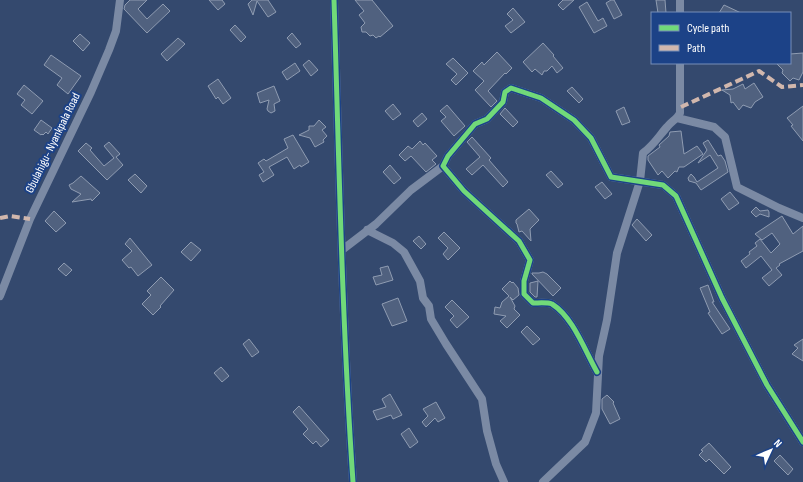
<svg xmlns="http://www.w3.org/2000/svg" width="803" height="482" viewBox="0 0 803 482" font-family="'Sofia Sans Condensed',sans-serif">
	<rect width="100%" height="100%" fill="#34496e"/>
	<path fill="#50617f" stroke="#8f9cb2" d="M130,0H147L138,9L147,19L163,4L170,11L147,33L124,9L125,5Z
		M209,0H222L225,4L218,10Z
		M252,0H268L276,12L268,17L257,1L253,15L248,4Z
		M355,0H372L393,26L380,37L379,36L376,38L373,35L370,36L366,32H362L361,27L365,23L359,15L364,11Z
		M563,0H574L563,10L558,5Z
		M611,0H614L622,15L614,19L606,3Z
		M656,0H665L666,13H658Z
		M587,2L598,21L603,18L607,26L594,33L579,7Z
		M724,5L741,13H719Z
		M513,8L525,22L511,33L505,26L513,20L507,14Z
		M235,25L246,37L241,42L230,30Z
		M292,33L301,44L296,48L287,38Z
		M80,34L90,43L83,51L73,41Z
		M178,38L185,44L167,61L161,54Z
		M543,43L554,55L553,56L563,68L557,73L552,66L547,71H544L542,75L535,69L532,72L523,62Z
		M497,52L512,68L506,74L505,73L488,91L497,101L491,107L475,90L484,81L473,71L482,62L484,65Z
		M803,53V72L799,80L793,78L790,81L782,73L783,70L776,63H790V54Z
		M51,55L81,76L68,94L57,85L62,78L44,65Z
		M453,58L468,73L456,85L451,80L457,74L446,64Z
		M309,60L318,70L311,76L303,65Z
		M295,63L300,71L287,80L282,72Z
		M218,79L231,98L223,104L218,97L216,99L208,86Z
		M754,83L763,97L755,102L751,108L743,105L739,110L733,102L731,103L730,95L722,90L733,89L743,84L745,89Z
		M24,85L43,101L32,114L21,105L25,100L17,94Z
		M274,86L280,101L274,104L275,111L271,113L268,111L267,109L269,100L260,103L257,93Z
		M572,87L583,99L579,103L567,91Z
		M393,104L401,114L393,120L385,111Z
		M447,105L465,126L454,136L441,121L446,117L440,111Z
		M803,106V141L791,126L793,125L787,118Z
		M624,107L630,122L622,125L616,111Z
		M505,108L518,122L513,127L500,114Z
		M422,113L427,119L418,127L413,121Z
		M41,120L52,128L48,134L46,132L43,135L42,134L41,135L34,130Z
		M319,120L326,127L322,130L327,136L323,140L324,142L315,147L310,138L299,135L309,130V126H314Z
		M681,131L684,154L697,146L703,154L684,167H679L677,172L675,171L668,178L662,171L658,175L648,160V156L660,147L659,145L669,136L670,132Z
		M293,135L309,162L301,167L300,165L294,169L287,157L269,167L274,175L263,182L259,175L264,172L258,163L264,159L266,161L288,148L284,139Z
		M472,137L491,158L489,160L508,182L503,187L483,165L472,175L466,169L480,157L467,142Z
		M708,140L718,156L721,155L725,161L728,172L701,190L696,183L689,181L688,178L691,174L694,177L697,182L718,168L710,155L698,163L707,150L703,143Z
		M420,141L423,145L425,143L437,156L432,160L436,164L426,172L411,156L405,161L399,155L408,146L412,149Z
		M109,142L120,154L116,157L123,165L107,180L78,151L86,143L92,148L90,150L104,166L114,158L104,146Z
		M390,165L401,178L394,184L383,172Z
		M551,171L563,184L558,188L546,175Z
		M135,174L147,186L141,193L128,180Z
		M81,176L100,193L92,201L91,199L72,202L81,194L71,189L69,185L73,183Z
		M602,182L612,194L605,199L595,187Z
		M730,192L739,203L729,210L721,199Z
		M756,207L760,211L768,210L769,212V217L760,214L756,217L751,212Z
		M529,209L539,220L530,229L531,241L522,231L519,232L517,224L516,223V220Z
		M54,211L66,223L56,232L45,221Z
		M782,216L793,234L803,226V251L779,264L780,265L776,268L782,275L769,286L762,278L772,270L761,256L746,268L741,261L750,254L749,252L757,246L755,243L760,239L771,253L780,244L772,233L762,240L755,234Z
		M637,219L652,235L646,241L632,225Z
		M444,232L460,248L448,260L443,254L448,248L438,238Z
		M419,236L426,244L421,249L413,241Z
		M130,238L152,265L138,276L131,267L129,268L122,260L132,251L125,244Z
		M191,242L201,250L191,261L181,252Z
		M64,263L72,270L66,276L58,269Z
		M388,266L393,280L376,285L373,277L382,275L380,268Z
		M543,272L547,274L561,288L553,296L532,274V273H539Z
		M161,277L174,290L160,306L161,307L153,315L142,304L151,295L147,291Z
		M510,281L512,283L513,282L518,288L519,295L513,300L510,297L515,306L514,309L520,315L507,328L500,321L506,316L494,314L495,307L500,308L502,302L509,296L502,289Z
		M538,281L537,297H535L530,292V283Z
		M708,285L714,302H712L730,329L722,334L708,313L710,312L700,288Z
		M398,298L407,321L392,326L382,304Z
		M452,300L469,317L457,328L450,320L454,316L445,307Z
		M527,326L540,339L533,345L521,332Z
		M249,339L259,352L252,357L243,344Z
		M803,339V361L792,354L798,348L794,345Z
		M221,367L229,376L222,382L214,373Z
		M390,394L402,415L393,419L391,415L377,420L373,411L386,407L382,399Z
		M607,395L614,402L613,403L620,419L610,424L602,409V399Z
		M436,402L445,418L438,422L435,418L426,427L422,422L428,416L423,409Z
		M299,406L329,440L321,447L316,441L313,444L303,434L308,429L293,412Z
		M409,428L418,442L410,448L401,434Z
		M709,443L731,467L724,474L709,459L706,462L699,455L703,451L701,450Z
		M780,455L793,469L788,475L774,461Z"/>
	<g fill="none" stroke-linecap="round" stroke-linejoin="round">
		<path stroke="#7b8aa4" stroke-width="8" d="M334,0C339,161 342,322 353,482
			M680,0V13
			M677,118L714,127L725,137L737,187L779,208L803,218
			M367,230L393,243L404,252L420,281L423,298L429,306L431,319L446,344L482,399L487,431L496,464L504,482
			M342,250L376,224L411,190L443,166
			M0,296L30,219L91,92L109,50L116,31L120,0
			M597,372C585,351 573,317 552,304C547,302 539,303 533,303L524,294V281L530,260L519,241L464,191L443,166L448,156L475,124L487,119L503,102L505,92L511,88L541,98L574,120L591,138L611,177L663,185L676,196L722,298L767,385L803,442
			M543,482L585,442L596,413L599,356L607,320L617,253L640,181L643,153C653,146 659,136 667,127C672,121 677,119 680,113V63"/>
		<path stroke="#d1b7ad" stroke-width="4" stroke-dasharray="8 4" stroke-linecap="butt" d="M681,107L759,71L782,87L803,85
			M0,218L10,216L30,219"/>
		<defs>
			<path id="cycleway" d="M334,0C339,161 342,322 353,482
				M597,372C585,351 573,317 552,304C547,302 539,303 533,303L524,294V281L530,260L519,241L464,191L443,166L448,156L475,124L487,119L503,102L505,92L511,88L541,98L574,120L591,138L611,177L663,185L676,196L722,298L767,385L803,442"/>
		</defs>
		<use href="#cycleway" stroke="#1c4287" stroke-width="8"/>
		<use href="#cycleway" stroke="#71d979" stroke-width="5"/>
	</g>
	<g text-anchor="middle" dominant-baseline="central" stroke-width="4" stroke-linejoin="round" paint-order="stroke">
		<g font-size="12" fill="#fff" stroke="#1c4287">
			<text transform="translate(53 143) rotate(-64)">Gbulahigu- Nyankpala Road</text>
		</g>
	</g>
	<rect x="651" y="12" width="140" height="52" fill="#1c4287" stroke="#778eb7"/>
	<rect x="659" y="25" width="20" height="6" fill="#71d979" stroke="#778eb7"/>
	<text x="687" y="32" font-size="12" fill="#ffffff">Cycle path</text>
	<rect x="659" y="45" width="20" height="6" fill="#d1b7ad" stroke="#778eb7"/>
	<text x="687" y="52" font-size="12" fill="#ffffff">Path</text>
	<g transform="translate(771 450) rotate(46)" stroke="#1c4287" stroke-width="3" paint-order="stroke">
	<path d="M0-3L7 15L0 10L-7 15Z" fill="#ffffff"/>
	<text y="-6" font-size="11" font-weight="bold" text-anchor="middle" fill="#ffffff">N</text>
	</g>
</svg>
